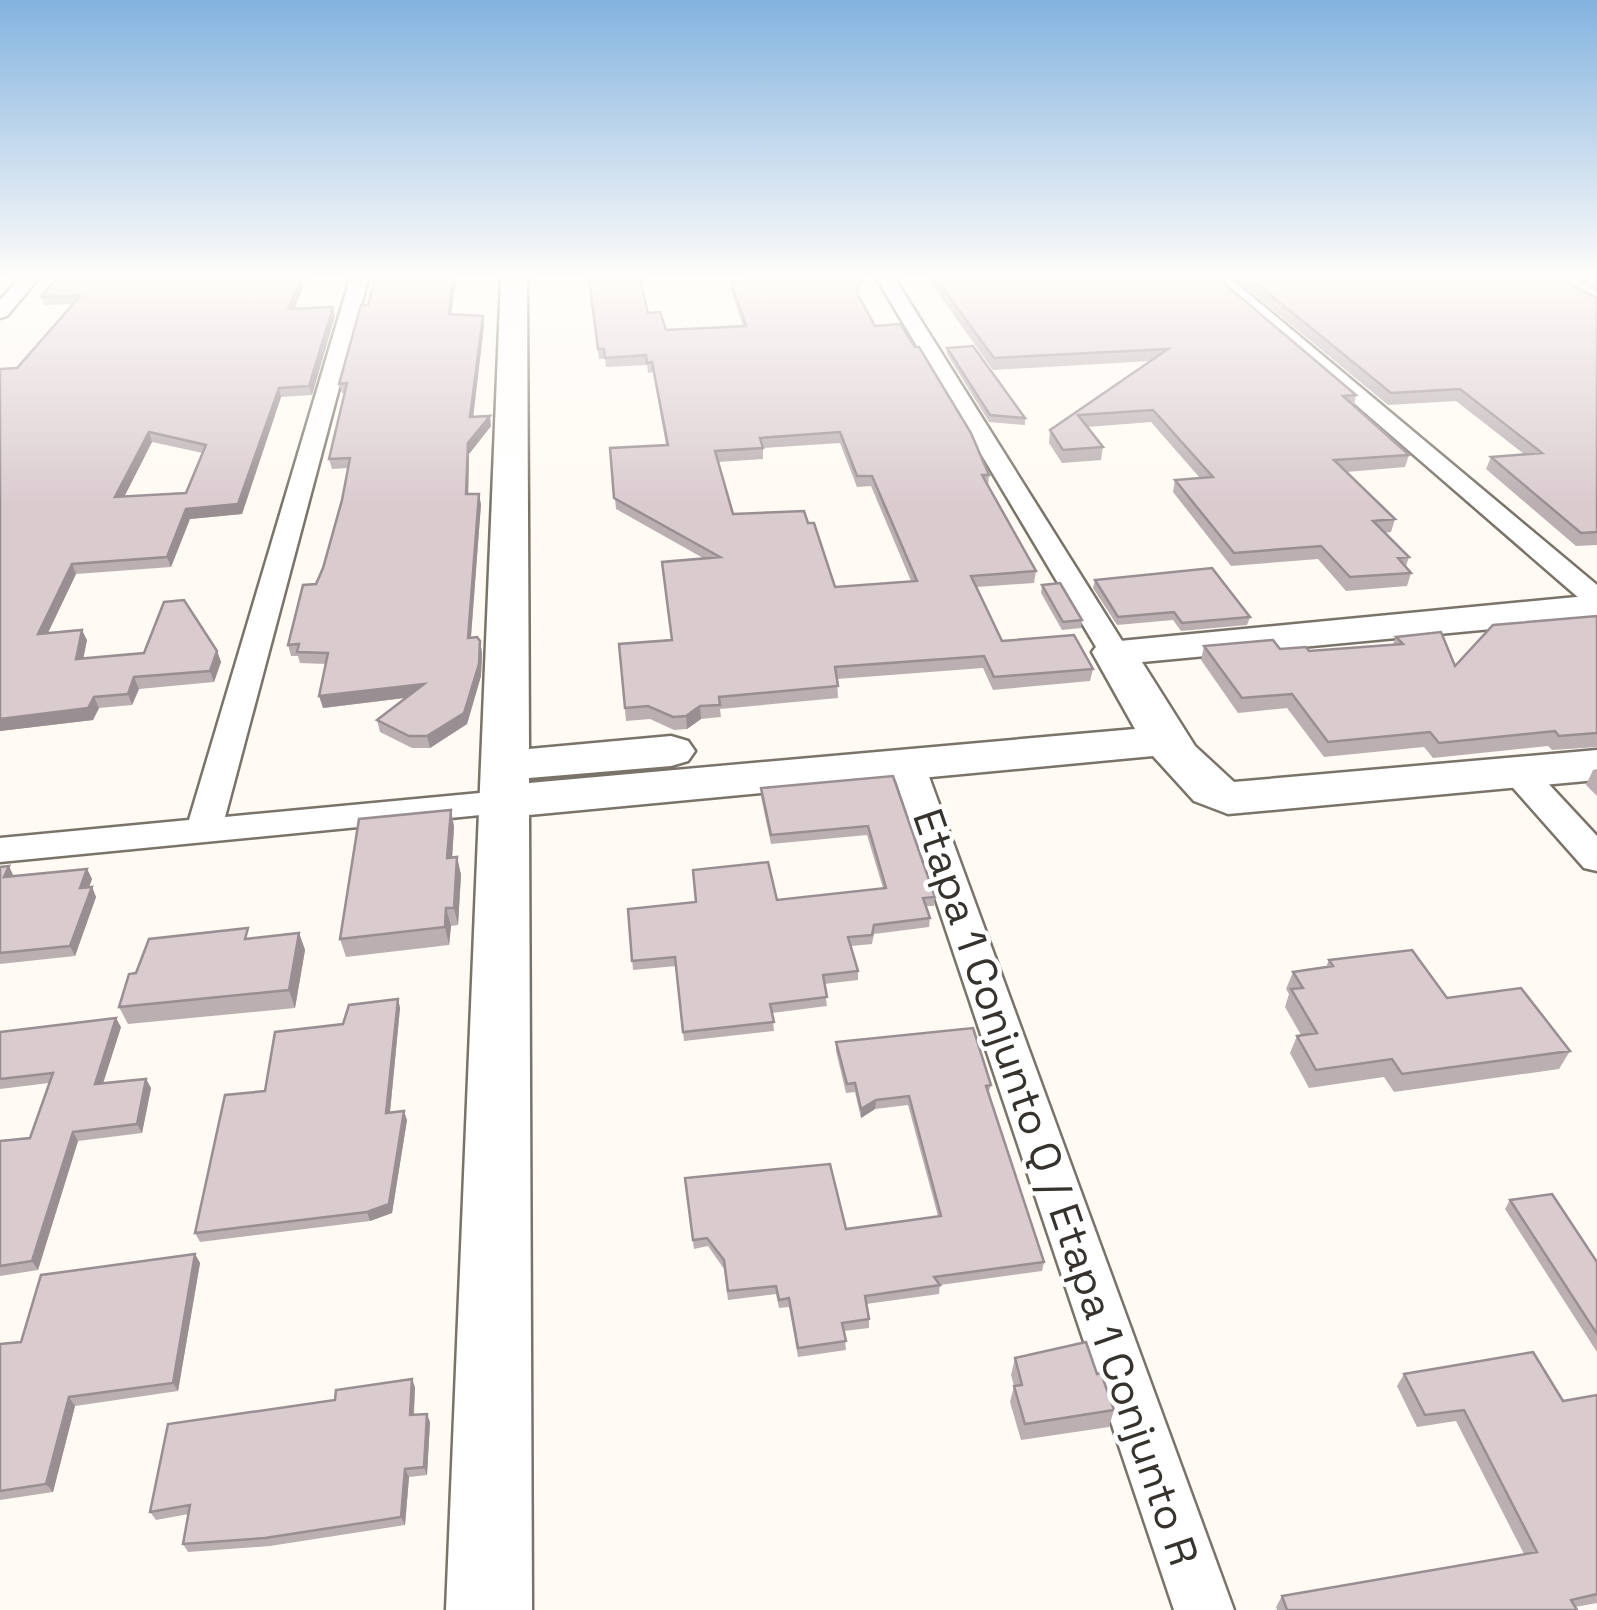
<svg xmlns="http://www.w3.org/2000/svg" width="1597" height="1610" viewBox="0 0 1597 1610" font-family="'Space Grotesk',sans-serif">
	<rect width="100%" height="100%" fill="#fffaf3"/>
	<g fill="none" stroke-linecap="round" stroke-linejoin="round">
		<defs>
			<path id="street" d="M19,279H38L7,316L0,318V300Z
				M350,279H368L225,817L501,791L513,794L518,802L513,810L501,813L0,862V838L189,820Z
				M877,279H895L1129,652L1125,658L1114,661L1099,652Z
				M1211,279H1231L1597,585V608L1587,605Z
				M907,753L919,756L924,763L1234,1610H1174L890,763L895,756Z
				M1519,762L1531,765L1597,836V871L1584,868L1507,781L1502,773L1507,765Z"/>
			<path id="secondary" d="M501,279H527L529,749L671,736L688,741L695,751L688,761L671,766L529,778V783L1135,729L1092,652L1099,643L1597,595V619L1142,662L1195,746L1234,782L1597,750V780L1228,814L1194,801L1153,756L529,815L532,1610H446Z"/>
		</defs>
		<use href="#street" stroke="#797369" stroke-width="5"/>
		<use href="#secondary" stroke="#797369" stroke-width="5"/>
		<use href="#street" fill="#fff" fill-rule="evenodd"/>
		<use href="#secondary" fill="#fff" fill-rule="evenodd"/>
	</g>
	<path fill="#bbafb2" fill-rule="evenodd" d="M56,279H306L294,309L335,316L312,395L281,397L242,514L190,519L171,567L76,574L48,633L87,640L83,658L217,651L221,662L214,682L139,689L132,705L99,708L93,720L0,731L17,368L73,304L44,305L41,297ZM152,442L203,453L186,493L124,497Z
		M456,279L451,314L484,325L473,417L491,426L469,454L468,494L481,504L471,637L480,641L482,653L481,676L467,724L430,748H412L380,732L377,720L406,698L323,708L326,664L300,663L298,656H291L288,645L323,568L342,500L348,468L332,469L329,459L345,393H342L339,384L368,305Z
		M589,279L648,313L666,330L743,326L731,291V282L753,280V279H862L858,294L875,326L989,475L988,486L1036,571L1034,583L977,587L1002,641L1093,669L1090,681L993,690L983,668L837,679L838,698L720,709L721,717L701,719L687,729L674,730L650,719L626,721L619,644L671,640L703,558L616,509L610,448L666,445L653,372L648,373L647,365L606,367L605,359H599ZM840,443L857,487L871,486L911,581L835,587L733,514L718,462L763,459V448Z
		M928,279H1219L1356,395L1354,406L1409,455L1405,467L1346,472L1395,519L1391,532L1384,533L1409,557L1406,566L1411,573L1407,586L1346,591L1318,559L1231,566L1173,492L1175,480L1200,478L1151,422L1087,427L1103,447L1101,460L1062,463L1049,443L1050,430L1151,361L993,370Z
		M1236,279H1561L1597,298V545L1576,546L1486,469L1491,457L1524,454L1456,401L1388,405Z
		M1573,279H1597V292Z
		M947,348L1025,418V425L989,422L947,354Z
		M1095,580L1250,617L1247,625L1181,631L1173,620L1117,625L1093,588Z
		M1042,585L1082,620L1081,628L1062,630L1041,593Z
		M1597,616V747L1552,750L1548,746L1433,758L1424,747L1324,757L1287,708L1238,713L1201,660L1204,646L1309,651L1393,644L1396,637L1455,666Z
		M1597,769V796L1586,785L1593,770Z
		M893,776L935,897L934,906H926L930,918L929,927L874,934L872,944L851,946L858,971V980L824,984L827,1006L772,1013L774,1031L684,1041L676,966L633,970L628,909L777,900L883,888L867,835L771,844L761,797V788Z
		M451,810L454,827L452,858L457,857L461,875L458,925L451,926L449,945L346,957L340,939Z
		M0,867L14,876L87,869L92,879L89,887H92L96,897L75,956L0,964Z
		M299,933L305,950L295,1008L128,1024L119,1007L136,973L252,938Z
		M1329,960L1447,998L1570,1051L1559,1069L1394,1092L1384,1077L1309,1088L1290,1053L1297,1036L1301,1035L1285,1007L1289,994L1286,989L1293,972L1326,967Z
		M398,999L400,1008L390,1112L407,1120L392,1213L370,1221L200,1242L195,1233L265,1091L343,1024Z
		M121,1027L103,1083L146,1079L151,1088L142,1133L78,1141L38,1270L0,1276V1141L30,1138L49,1083L0,1089V1032Z
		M836,1042L991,1085L988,1094L1044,1262L1042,1271L940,1285L939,1294L866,1304L869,1319V1328L844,1331L846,1350L798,1357L789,1307L779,1308L776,1294L728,1300L724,1269L708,1246L694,1249L685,1178L846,1229L938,1216L908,1105L875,1109L861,1118L855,1092L846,1093L836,1051Z
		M1510,1200L1597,1262V1352L1505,1209Z
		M195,1254L200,1263L178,1391L75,1406L53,1492L0,1500V1344L21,1342Z
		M1015,1358L1097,1374L1114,1410L1109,1427L1021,1440L1010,1402L1014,1386L1011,1375Z
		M1404,1374L1563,1401L1597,1395V1603L1575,1607L1577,1610H1277L1276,1607L1282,1596L1524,1554L1456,1421L1417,1427L1397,1386Z
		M415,1387L414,1415L430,1422L427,1475L409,1477L405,1525L270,1546L188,1552L183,1544L189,1514L156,1520L150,1512Z"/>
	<path fill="#998e91" d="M301,279H306L291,318L288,309Z
		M453,279H456L450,323L449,314Z
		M333,307L335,316L312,395L309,386Z
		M483,316L484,325L472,427L470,417Z
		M279,388L281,397L242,514L190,519L171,567L167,557L186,509Z
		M490,416L491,426L469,454L468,505L466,494L468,443Z
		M149,432L152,442L119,507L115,497Z
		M479,494L481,504L470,649L468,638Z
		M72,564L76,574L42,645L38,634Z
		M82,630L87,640L81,670L76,659Z
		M480,641L482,653L481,676L467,724L430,748L427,736Z
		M217,651L221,662L214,682L210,671Z
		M134,677L139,689L132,705L128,694Z
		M424,684L427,695L323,708L319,696Z
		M94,697L99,708L93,720L0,731V719Z
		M700,706L701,719L687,729L686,716Z
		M451,810L454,827L451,876L447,858Z
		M457,857L461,875L458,925L454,908Z
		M9,866L14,877H4Z
		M87,869L92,879L85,898L80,888Z
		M92,887L96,897L75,956L70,946Z
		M446,908L451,926L449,945L445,927Z
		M299,933L305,950L295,1008L289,990Z
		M398,999L400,1008L389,1122L386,1113Z
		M116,1018L121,1027L100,1093L95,1084Z
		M146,1079L151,1088L142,1133L137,1124Z
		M876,1100L875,1109L861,1118V1109Z
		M404,1111L407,1120L392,1213L370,1221L367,1212Z
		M73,1132L78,1141L38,1270L32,1261Z
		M195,1254L200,1263L178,1391L173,1383Z
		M412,1379L415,1387L413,1424L410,1415Z
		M69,1397L75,1406L53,1492L46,1484Z
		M427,1414L430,1422L427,1475L424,1467Z
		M405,1469L409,1477L405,1525L401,1517Z"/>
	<path fill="#dacbcf" stroke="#998e91" stroke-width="2.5" fill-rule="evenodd" d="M56,279H301L288,309L333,307L309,386L279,388L238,504L186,509L167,557L72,564L38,634L82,630L76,659L144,653L164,602L184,600L217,651L210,671L134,677L128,694L94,697L88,708L0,719V369L17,368L80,296L41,297ZM149,432L206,445L186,493L115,497Z
		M375,279H453L449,314L483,316L470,417L490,416L468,443L466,494H479L468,638L477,637L480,641L479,664L464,713L427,736H409L377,720L424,684L319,696L328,653L297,652L299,644L288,645L303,585L316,584L323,568L342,500L350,458L329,459L347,383L339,384L361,305H368Z
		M589,279H640L648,313L660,312L666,330L746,326L731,282L756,280V279H861L856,291L875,326L900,324L915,347H919L971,433L989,475H982L1036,571L971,576L1002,641L1074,635L1093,669L994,677L984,656L835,667L838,686L719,697L720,705L700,706L686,716L673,717L648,706L625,708L619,644L672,640L662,562L720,557L614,498L610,448L668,445L652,362L647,363L646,355L605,358L604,349H598ZM840,432L857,476H872L917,581L835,587L814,523H808L804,511L733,514L715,451L763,448L760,438Z
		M936,279H1219L1356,395L1343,396L1409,455L1334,460L1395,519L1373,521L1409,557L1398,558L1411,573L1350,577L1321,546L1234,553L1175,480L1213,477L1153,410L1078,415L1103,447L1063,450L1050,430L1168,349L994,358Z
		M1251,279H1561L1597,298V532L1581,533L1491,457L1542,453L1460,389L1391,393Z
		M973,346L1025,418L990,415L947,348Z
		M1212,568L1250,617L1182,623L1174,612L1118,617L1095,580Z
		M1060,583L1082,620L1063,622L1042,585Z
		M1597,616V733L1559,736L1555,731L1439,743L1430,732L1328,742L1292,694L1242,698L1204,646L1273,640L1280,649L1306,647L1309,651L1403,644L1396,637L1441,632L1455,666L1493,625Z
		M893,776L935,897L923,898L930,918L874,925L872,935L848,937L858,971L823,975L827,997L770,1004L774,1022L683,1032L675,957L632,961L628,909L696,902L693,870L768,862L777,900L886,888L868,826L771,835L761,788Z
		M451,810L447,858L457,857L454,908H446L445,927L340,939L359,819Z
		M9,866L4,877L87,869L80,888L92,887L70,946L0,953V867Z
		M248,928L245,939L299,933L289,990L119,1007L129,974L136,973L149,939Z
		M1412,950L1447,998L1521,988L1570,1051L1402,1074L1392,1059L1316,1070L1297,1036L1317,1033L1291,989L1303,988L1293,972L1333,966L1329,960Z
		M398,999L386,1113L404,1111L389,1204L367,1212L195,1233L225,1095L265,1091L275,1032L343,1024L349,1005Z
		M116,1018L95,1084L146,1079L137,1124L73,1132L32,1261L0,1266V1141L30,1138L53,1073L0,1079V1032Z
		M973,1028L991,1085L986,1086L1044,1262L934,1277L940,1285L865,1296L869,1319L842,1323L846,1341L798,1348L789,1298L779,1300L776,1286L728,1291L724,1260L707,1238L693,1240L685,1178L830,1164L846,1229L941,1216L909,1096L876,1100L861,1109L855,1083L847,1084L836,1042Z
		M1552,1194L1597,1262V1334L1510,1200Z
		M195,1254L173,1383L69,1397L46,1484L0,1491V1344L21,1342L41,1275Z
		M1086,1342L1097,1374L1101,1373L1114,1410L1025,1424L1014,1386L1022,1385L1015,1358Z
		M1533,1352L1563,1401L1597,1395V1594L1571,1600L1577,1610H1287L1282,1596L1537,1552L1464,1410L1425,1415L1404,1374Z
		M412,1379L410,1415L427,1414L424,1467L405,1469L401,1517L265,1538L183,1544L190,1505L150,1512L168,1424L335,1400L336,1390Z"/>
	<linearGradient id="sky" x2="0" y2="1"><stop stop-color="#83b3df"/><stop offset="0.55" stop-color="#fffdfa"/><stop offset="1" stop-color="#fffdfa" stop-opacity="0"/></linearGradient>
	<rect width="1597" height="504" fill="url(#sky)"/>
	<g text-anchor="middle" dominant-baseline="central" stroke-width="9" stroke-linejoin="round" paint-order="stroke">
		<g font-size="42" fill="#36332f" stroke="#fff">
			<text transform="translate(1056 1187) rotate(71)">Etapa 1 Conjunto Q / Etapa 1 Conjunto R</text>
		</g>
	</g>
</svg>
